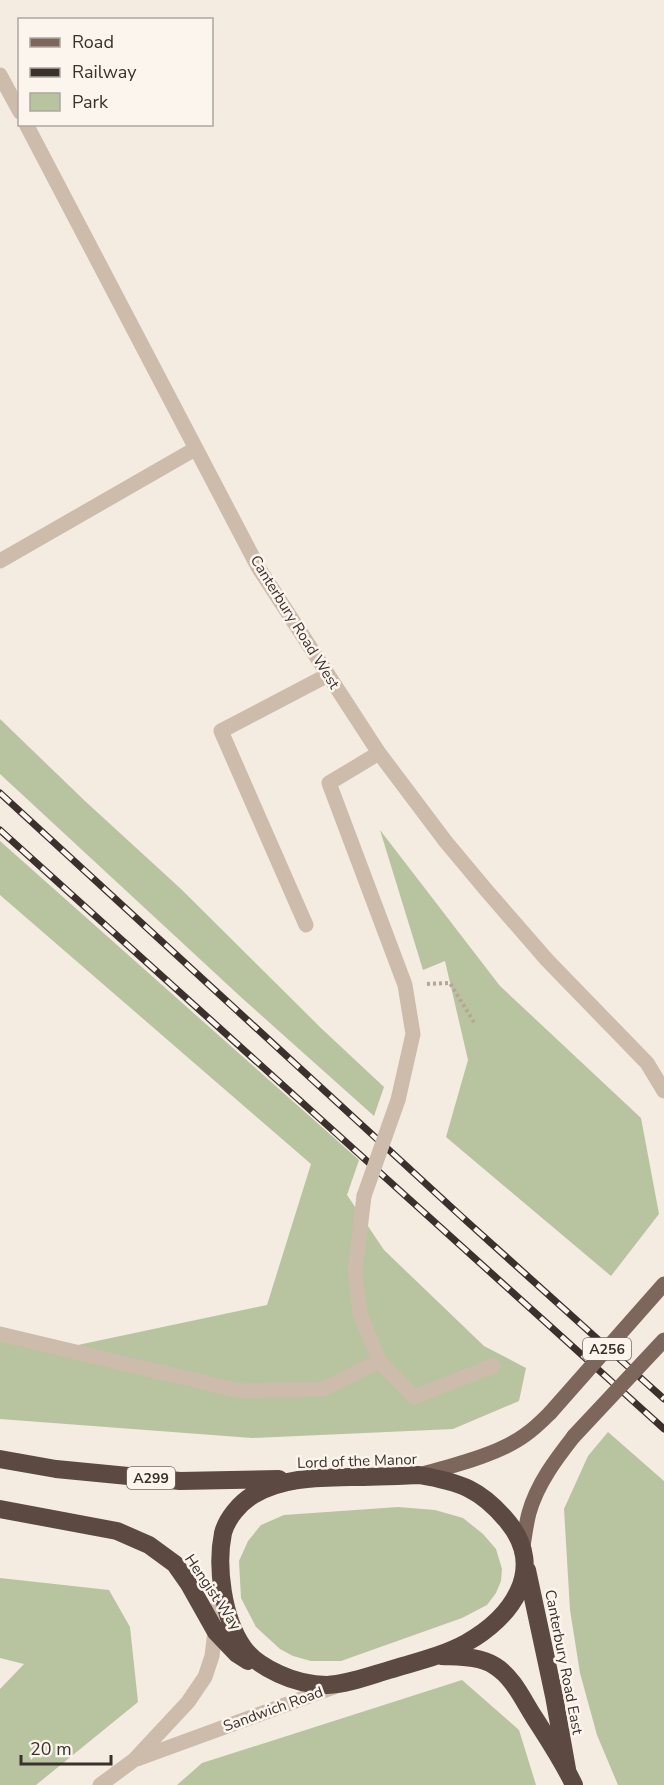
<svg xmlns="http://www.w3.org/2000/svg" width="664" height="1785" viewBox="0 0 664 1785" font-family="'Nunito Sans',sans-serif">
	<rect width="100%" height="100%" fill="#f4ebe1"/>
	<path fill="#b8c4a0" d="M0,719L85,801L181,889L322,1029L384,1087L374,1116L243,999L0,774Z
		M380,830L500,986L641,1118L659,1214L611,1276L446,1137L468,1060L445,961L423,970Z
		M0,841L359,1160L347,1195L384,1250L484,1346L526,1368L519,1401L453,1429L252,1438L0,1419V1334L59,1349L267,1305L311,1164L0,895Z
		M608,1432L664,1481V1785H618L597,1735L580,1673L570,1610L564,1509L588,1456Z
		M398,1507L435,1510L463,1518L483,1534L496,1549L502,1569L501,1581L496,1593L487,1605L462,1618L341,1661H311L293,1656L280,1649L256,1627L241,1598L239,1561L248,1541L261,1525L284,1515Z
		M0,1578L109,1590L130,1627L138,1702L36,1785H0V1689L24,1664L0,1658Z
		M462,1680L519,1730L536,1785H177L202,1763Z"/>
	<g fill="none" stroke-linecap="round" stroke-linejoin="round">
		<path stroke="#b9a596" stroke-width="4" stroke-dasharray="3 3" stroke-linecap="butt" d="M427,984L450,983L475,1024"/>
		<path stroke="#cdbbac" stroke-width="15" d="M0,75L20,112
			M26,124L258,567L379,753L446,842L487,891L547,960L647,1063L664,1091
			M0,561L195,449
			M379,753L329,783L405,985L413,1034L398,1100
			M306,925L221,731L328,675
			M364,1196L355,1271L360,1313L379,1361L414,1397L493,1366
			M0,1334L240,1391L324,1389L379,1361
			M137,1759L334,1687
			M100,1785L134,1760L188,1702L205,1677L212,1656L220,1590"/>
		<path stroke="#7d675c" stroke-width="15" d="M419,1475C451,1466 498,1455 525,1435C534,1429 542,1421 550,1413
			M523,1546C525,1535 526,1524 529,1513C537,1484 556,1459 574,1436"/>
		<path stroke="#5c4a42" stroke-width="18" d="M0,1459L56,1469L180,1481L279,1479
			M419,1475C460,1482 481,1489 508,1522C547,1570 511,1618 466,1643C442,1656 415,1662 389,1670C369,1676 348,1684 327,1685C311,1685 294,1681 279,1674C266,1668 251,1659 243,1647C223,1618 216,1567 223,1533C227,1518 240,1503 253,1495C283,1477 318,1478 351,1477C373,1477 396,1476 419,1475Z
			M0,1509L117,1531L149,1545L175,1564L189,1584L216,1632L237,1654L248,1661
			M527,1570L554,1696L567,1769
			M441,1656C460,1657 479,1656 495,1666C513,1677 523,1700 534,1717C548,1739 563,1761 574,1785"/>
		<defs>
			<path id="rail" d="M0,793L462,1217L664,1399
				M0,830L664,1429"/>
		</defs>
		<use href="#rail" stroke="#3b302b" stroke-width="7"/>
		<use href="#rail" stroke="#fbf5ee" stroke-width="4.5" stroke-dasharray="14" stroke-linecap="butt"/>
		<path stroke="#cdbbac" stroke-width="15" d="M364,1196L398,1100"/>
		<path stroke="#7d675c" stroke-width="15" d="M550,1413L664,1284
			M574,1436L664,1340"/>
	</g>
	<g text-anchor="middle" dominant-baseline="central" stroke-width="5" stroke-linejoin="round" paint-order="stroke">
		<g fill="#fbf5ee" stroke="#756b66" stroke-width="1.5">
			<rect x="583" y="1338" width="48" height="22" rx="4.5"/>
			<rect x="127" y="1467" width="48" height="22" rx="4.5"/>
		</g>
		<g font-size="14" font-weight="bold" fill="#3b302b">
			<text x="607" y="1349">A256</text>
			<text x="151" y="1478">A299</text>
		</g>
		<g font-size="15" fill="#3b302b" stroke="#fbf5ee">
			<text transform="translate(295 622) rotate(58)">Canterbury Road West</text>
			<text transform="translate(357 1461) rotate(-2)">Lord of the Manor</text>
			<text transform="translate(213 1592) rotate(56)">Hengist Way</text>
			<text transform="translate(564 1662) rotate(79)">Canterbury Road East</text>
			<text transform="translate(273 1709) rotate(-20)">Sandwich Road</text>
		</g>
	</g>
	<rect x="18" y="18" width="195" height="108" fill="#fbf5ee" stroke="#aea6a0" stroke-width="1.5"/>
	<rect x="30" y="38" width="30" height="9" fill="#7d675c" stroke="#aea6a0" stroke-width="1.5"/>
	<text x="72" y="48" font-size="18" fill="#3b302b">Road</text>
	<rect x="30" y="68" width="30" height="9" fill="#3b302b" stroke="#aea6a0" stroke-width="1.5"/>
	<text x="72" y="78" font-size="18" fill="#3b302b">Railway</text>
	<rect x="30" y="93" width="30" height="18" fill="#b8c4a0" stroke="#aea6a0" stroke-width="1.5"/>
	<text x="72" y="108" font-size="18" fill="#3b302b">Park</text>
	<path d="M21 1755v9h90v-9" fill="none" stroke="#3b302b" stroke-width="3"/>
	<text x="30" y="1755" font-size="18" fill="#3b302b" stroke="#fbf5ee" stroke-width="4.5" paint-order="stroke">20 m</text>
</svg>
